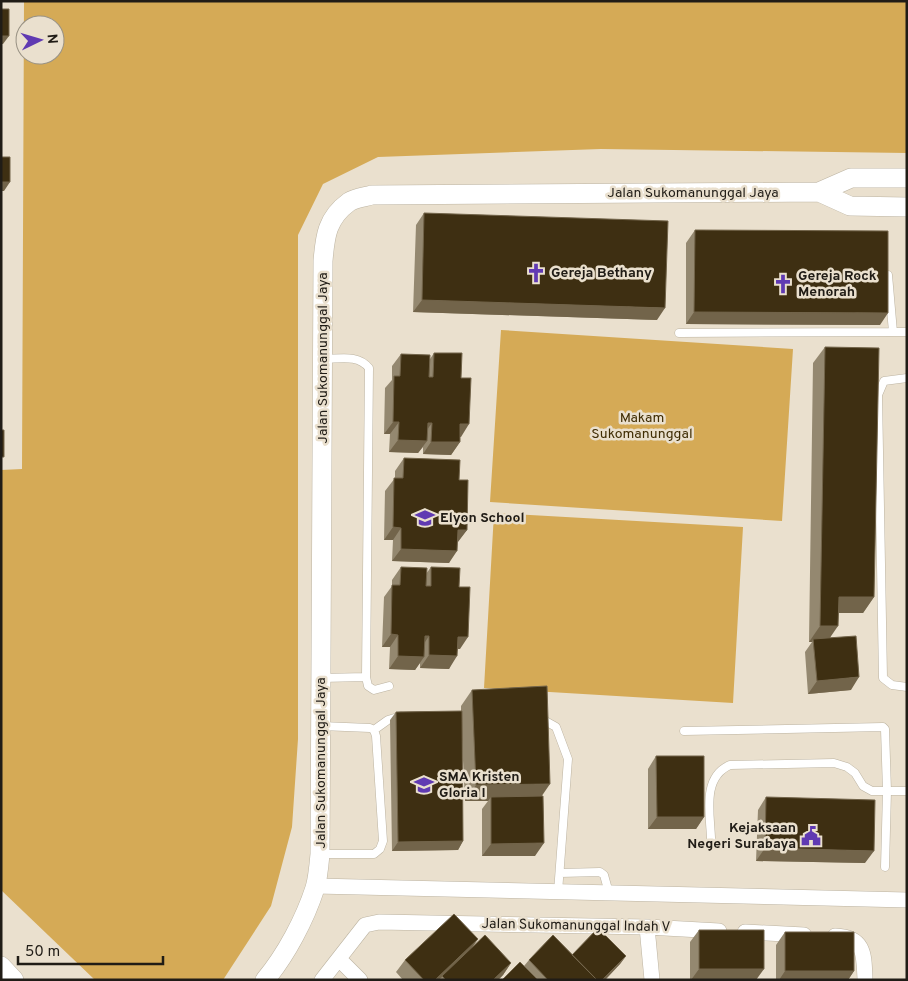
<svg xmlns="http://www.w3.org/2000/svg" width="908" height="981" viewBox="0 0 908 981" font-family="Overpass,sans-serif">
	<rect width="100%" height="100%" fill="#eae0ce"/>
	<path fill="#d5aa56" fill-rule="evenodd" d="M24,1H907V153L601,149L378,157L323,184L298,235V739L292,827L271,906L223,980H95L1,890V470L22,469ZM25,25H55V55H25Z
		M501,330L793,349L782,521L490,502Z
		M494,513L743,527L733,703L484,688Z"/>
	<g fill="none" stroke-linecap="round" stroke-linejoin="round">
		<defs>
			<path id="service" d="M888,275L893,332H907
				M679,333L893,332
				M907,378L884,381L878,395L883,678L892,685L907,687
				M366,677L368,686L374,690L389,686
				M321,678L366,677L369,368C358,354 340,359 324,359
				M540,718L556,727L568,759L558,892
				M374,730L388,720L401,716
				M684,731L883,727L885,729L887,791H907
				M711,838C710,813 702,777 730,765L834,763L847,767L855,773L863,786L872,791H887L885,867
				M320,854H374L380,849L383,841L376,736L374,730L370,728L321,726
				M560,873L600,872L604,875L609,893"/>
			<path id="minor" d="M316,886L907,900
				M647,927L652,980
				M745,932L804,935
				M835,936C865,937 864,954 865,980
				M339,959L360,980
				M322,980L365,925L379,922L647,927L719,931"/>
			<path id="tertiary" d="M819,192L850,206L907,207
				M1,966L14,980
				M265,980C286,955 305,919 315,888C318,878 319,865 320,854L323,261C325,236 327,218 349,202C355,198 365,197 372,195L819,192L851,178H907"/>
		</defs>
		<use href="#service" stroke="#bcb3a1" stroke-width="9"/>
		<use href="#minor" stroke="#bcb3a1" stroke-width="16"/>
		<use href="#tertiary" stroke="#bcb3a1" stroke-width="20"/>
		<use href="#service" stroke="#fff" stroke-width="8"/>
		<use href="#minor" stroke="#fff" stroke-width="15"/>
		<use href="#tertiary" stroke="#fff" stroke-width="19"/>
	</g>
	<path fill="#948870" d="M424,213L657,320L413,312L416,225Z
		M695,230L880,325L686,324V243Z
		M825,347L874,597L863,613H838L830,638L851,690L808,694L805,652L812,642H809L813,363Z
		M434,353L461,437L460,436V442L451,455L423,454V447L418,453L389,452L390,434H384L385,388L392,380V366L401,354L430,359Z
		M404,458L459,480L467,530L457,542L449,563L392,561L393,540H384L385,491L395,478V471Z
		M401,567L426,574L431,567L459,587L460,649H458L449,669L420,668V663L415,670L389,669L390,647H382L384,597L392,586V580Z
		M472,690L542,796L535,856H482V809L488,801H465L462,740L463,841L458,850L392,851L390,720L396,712L461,711V706Z
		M656,756L704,817L696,829H648V769Z
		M766,797L865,863L756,861L758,810Z
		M699,930L756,980H690V942Z
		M785,932L854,971L848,980H776V945Z
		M478,939L471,949L511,963L503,975L498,980H440L442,977L439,980H403L396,972L405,960Z
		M572,955L626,956L620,964L605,980H502L524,966L529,960Z"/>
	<path fill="#72644a" d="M1,36H9L3,44H1Z
		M1,182H10L4,191H1Z
		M422,300L665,308L657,320L413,312Z
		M694,312L888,313L880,325L686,324Z
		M393,422H399L390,434H384Z
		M428,423H432L423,435Z
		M460,424H469L461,437L451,436Z
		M398,440L427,441L418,453L389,452Z
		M431,442H460L451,455L423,454Z
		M393,527L401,528L393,540H384Z
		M458,530H467L458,542H449Z
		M401,549L457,551L449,563L392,561Z
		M839,597H874L863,613H827Z
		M820,626H838L827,642L813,639L812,642H809Z
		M391,634L398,635L390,647H382Z
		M425,636H429L421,648Z
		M458,637H468L460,649H449Z
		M429,655L457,656L449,669L420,668Z
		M398,656L424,657L415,670L389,669Z
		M859,677L851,690L808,694L817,681Z
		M550,784L539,800L491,797L488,801H465L476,785Z
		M657,817H704L696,829H648Z
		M463,841L458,850L392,851L398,842Z
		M544,843L535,856H482L491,844Z
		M765,848L874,851L865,863L756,861Z
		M478,939L469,951L439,980H435Z
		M626,956L620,964L605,980H602Z
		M511,963L503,975L498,980H493Z
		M699,969H764L756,980H723V979L722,980H691Z
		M785,971H854L848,980H779Z"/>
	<path fill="#3e2f12" stroke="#72644a" d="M1,9H9V36H1Z
		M1,157H10V182H1Z
		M424,213L668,221L665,308L422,300Z
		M695,230L888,231V313L694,312Z
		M825,347L879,348L874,597H839L838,626H820Z
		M434,353H462L461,378H471L469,424H460V442H431L432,423H428L427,441L398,440L399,422H393L394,376H400L401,354L430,355L429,377H433Z
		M1,430H4V457H1Z
		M404,458L460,460L459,480H468L467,530H458L457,551L401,549V528L393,527L394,478H403Z
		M401,567L427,568L426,586H431V567L460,568L459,587H470L468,637H458L457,656L429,655V636H425L424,657L398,656V635L391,634L392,585H400Z
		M856,636L859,677L817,681L813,639Z
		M547,686L550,784L476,785L472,690Z
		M462,711L463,841L398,842L396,712Z
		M656,756H704V817H657Z
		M543,796L544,843L491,844V797Z
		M766,797L875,800L874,851L765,848Z
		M454,914L478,939L435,980H424L405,960Z
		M598,928L626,956L602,980H597L572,955Z
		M699,930H764V969H699Z
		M785,932H854V971H785Z
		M485,935L511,963L493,980H446L442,976Z
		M553,935L597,980H548L529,960Z
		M520,962L538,980H502Z
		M723,979L745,980H723Z"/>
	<defs>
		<symbol id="church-bare" viewBox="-9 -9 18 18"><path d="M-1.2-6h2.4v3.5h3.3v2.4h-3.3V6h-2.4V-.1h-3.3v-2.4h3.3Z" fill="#603ab2" stroke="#eae0ce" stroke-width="2.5" paint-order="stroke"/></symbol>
		<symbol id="school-bare" viewBox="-9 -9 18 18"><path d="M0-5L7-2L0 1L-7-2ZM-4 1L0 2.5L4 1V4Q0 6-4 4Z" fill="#603ab2" stroke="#eae0ce" stroke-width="2.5" paint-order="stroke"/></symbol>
		<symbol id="civic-bare" viewBox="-9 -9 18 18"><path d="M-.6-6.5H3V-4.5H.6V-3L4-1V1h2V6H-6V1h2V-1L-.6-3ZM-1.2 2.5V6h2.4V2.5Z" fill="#603ab2" stroke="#eae0ce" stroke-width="2.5" paint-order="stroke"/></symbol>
	</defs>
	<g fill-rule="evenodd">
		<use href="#church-bare" x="522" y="259" width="28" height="28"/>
		<use href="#church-bare" x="769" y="270" width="28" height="28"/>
		<use href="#school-bare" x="411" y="504" width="28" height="28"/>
		<use href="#school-bare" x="410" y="771" width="28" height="28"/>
		<use href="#civic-bare" x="797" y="822" width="28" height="28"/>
	</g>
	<g text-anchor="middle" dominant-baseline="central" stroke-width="5" stroke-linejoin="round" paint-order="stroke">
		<g font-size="14" fill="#201c16" stroke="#eae0ce">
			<text x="693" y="193">Jalan Sukomanunggal Jaya</text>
			<text transform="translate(323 358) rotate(-90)">Jalan Sukomanunggal Jaya</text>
			<text transform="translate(321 763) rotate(-90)">Jalan Sukomanunggal Jaya</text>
			<text transform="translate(576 926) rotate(1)">Jalan Sukomanunggal Indah V</text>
		</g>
		<g font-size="14" font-weight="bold" fill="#201c16" stroke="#eae0ce" text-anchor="start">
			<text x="551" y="273">Gereja Bethany</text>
			<text x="798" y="276">Gereja Rock<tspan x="798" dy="16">Menorah</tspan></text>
			<text x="440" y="518">Elyon School</text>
			<text x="439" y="777">SMA Kristen<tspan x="439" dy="16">Gloria I</tspan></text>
			<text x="796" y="828" text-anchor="end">Kejaksaan<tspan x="796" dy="16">Negeri Surabaya</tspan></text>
		</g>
		<g font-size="14" fill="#3f2c03" stroke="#eae0ce">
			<text x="642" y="418">Makam<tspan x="642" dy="16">Sukomanunggal</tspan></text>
		</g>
	</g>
	<rect width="908" height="981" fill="none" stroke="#201c16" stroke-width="5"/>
	<g transform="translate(40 40) rotate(85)"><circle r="24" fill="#eae0ce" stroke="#999284"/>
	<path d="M0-4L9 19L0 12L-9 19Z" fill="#603ab2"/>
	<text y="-8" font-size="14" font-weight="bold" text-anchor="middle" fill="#201c16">N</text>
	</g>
	<path d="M18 956v8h145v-8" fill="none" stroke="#201c16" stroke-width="2.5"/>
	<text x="25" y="956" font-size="15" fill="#201c16" stroke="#eae0ce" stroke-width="4" paint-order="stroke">50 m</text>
</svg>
